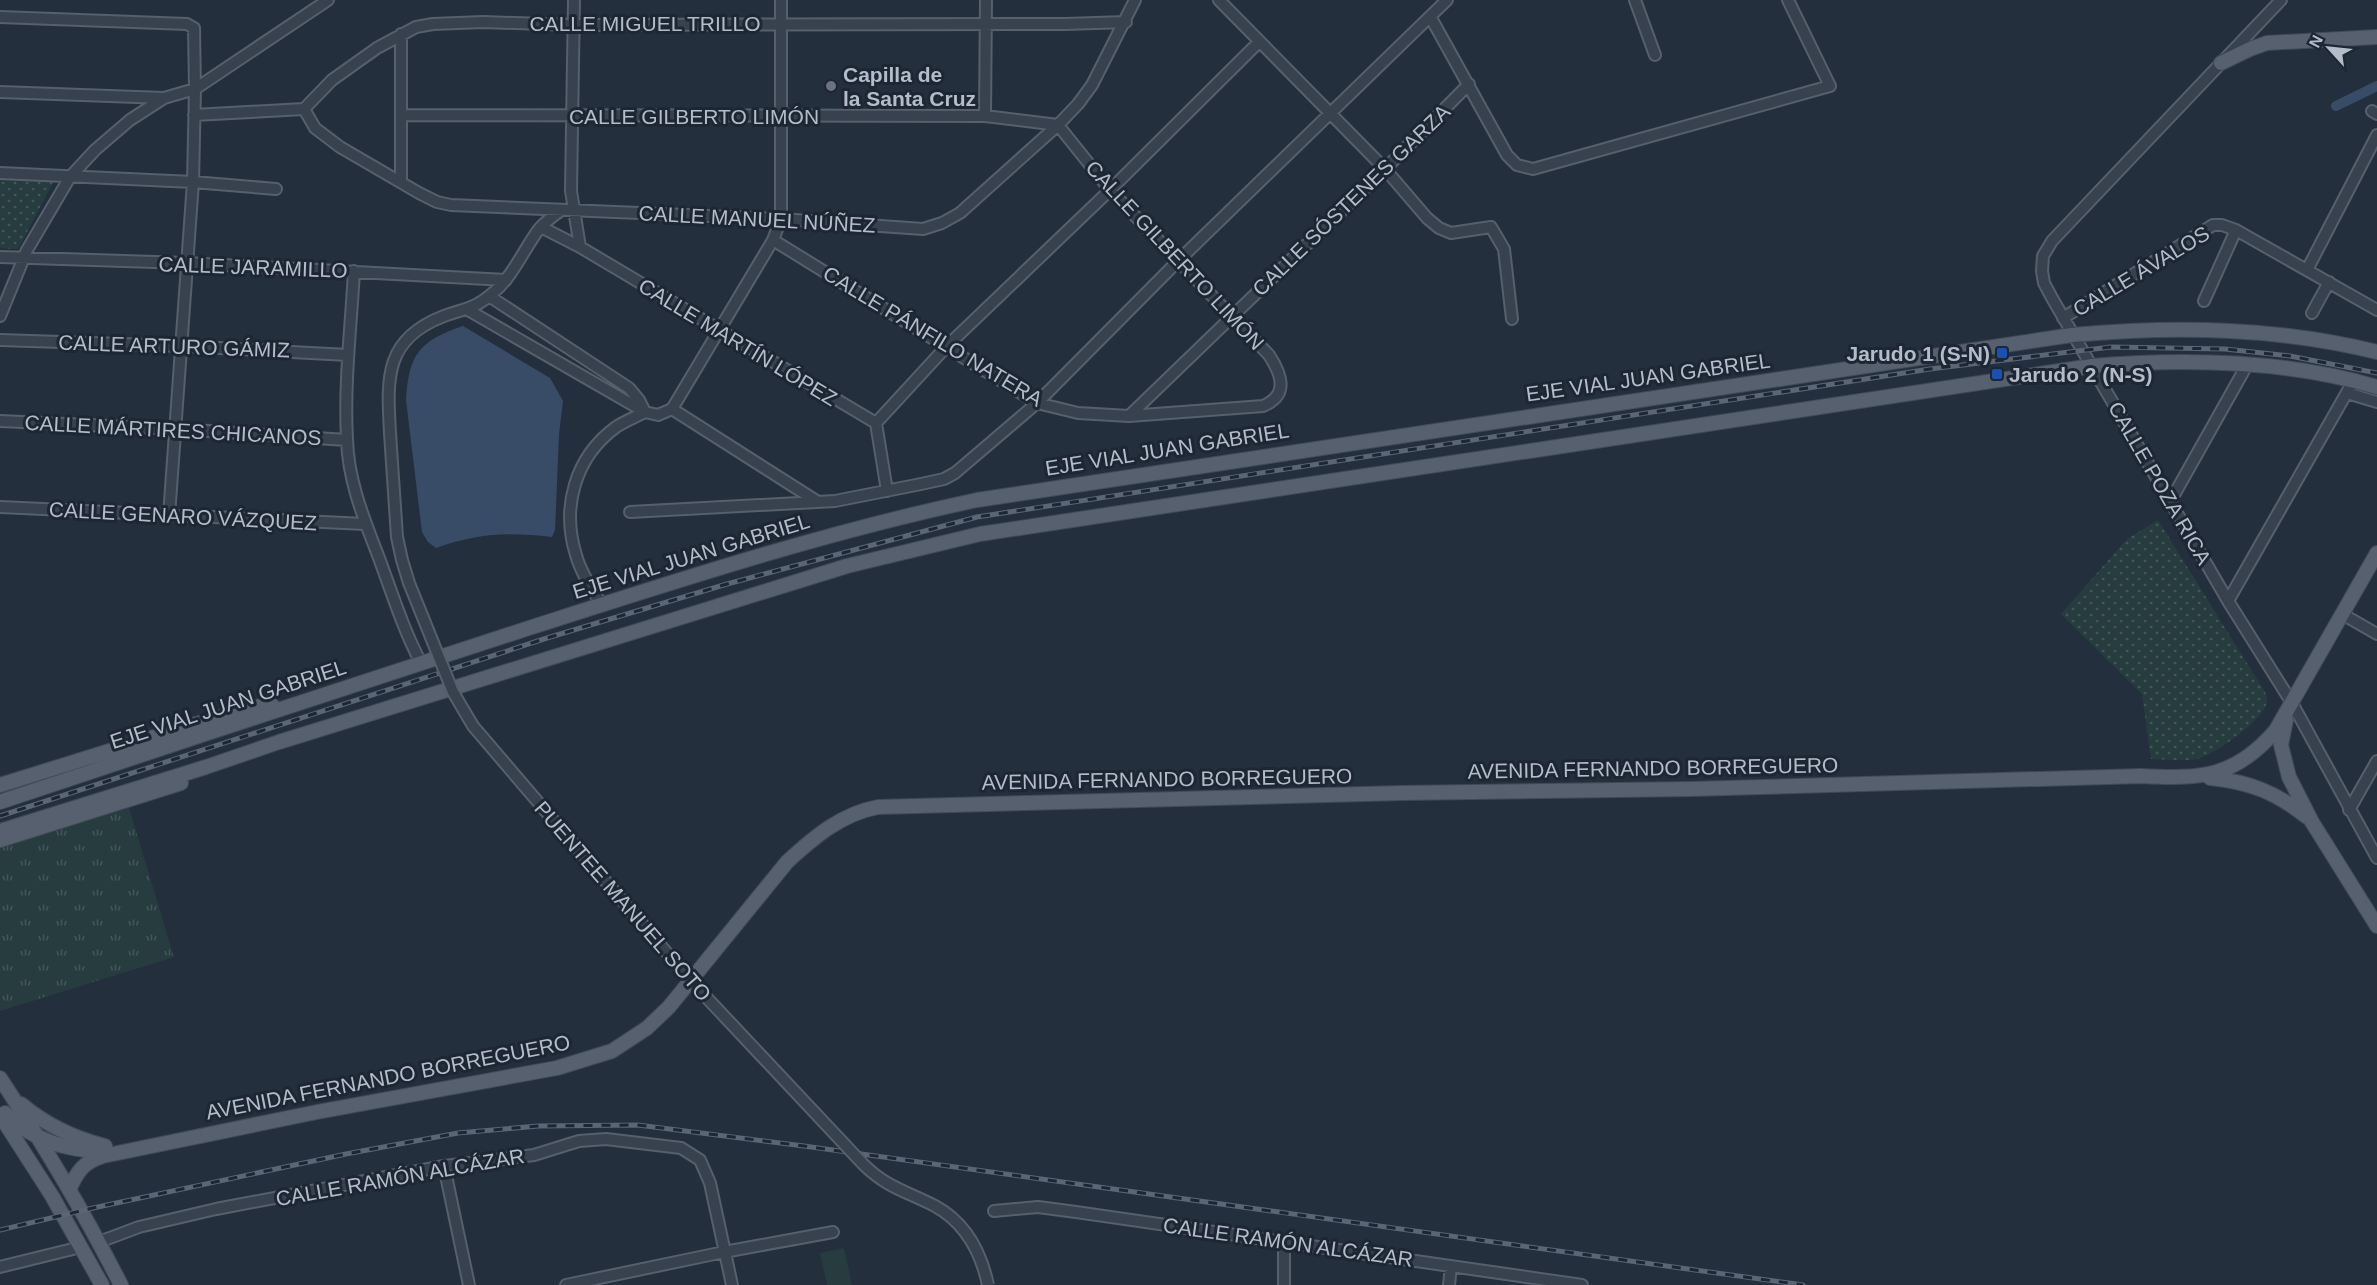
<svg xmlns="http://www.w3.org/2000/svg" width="2377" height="1285" viewBox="0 0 2377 1285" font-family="Helvetica,sans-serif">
	<defs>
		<pattern id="grass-tufts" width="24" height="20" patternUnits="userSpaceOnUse" patternTransform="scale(1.5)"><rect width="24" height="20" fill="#263c3f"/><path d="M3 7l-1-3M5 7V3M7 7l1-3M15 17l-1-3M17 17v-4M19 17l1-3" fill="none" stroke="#435659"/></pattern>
		<pattern id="park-dots" width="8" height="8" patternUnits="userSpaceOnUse" patternTransform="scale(1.5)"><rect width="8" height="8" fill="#263c3f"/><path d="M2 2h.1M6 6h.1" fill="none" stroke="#435659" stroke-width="1.8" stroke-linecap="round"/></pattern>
	</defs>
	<rect width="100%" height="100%" fill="#242f3e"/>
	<path fill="url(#grass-tufts)" d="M129,808L174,957L0,1011V847Z"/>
	<path fill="url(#park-dots)" d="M0,179L54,181L18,249L0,248Z
		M2158,520L2265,692C2266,695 2268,698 2267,701C2266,719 2214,755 2197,759C2183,762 2165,759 2151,759L2142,694L2061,614L2127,539Z"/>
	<path fill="#263c3f" d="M844,1248L852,1285H827L820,1253Z"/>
	<path fill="#394c67" d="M463,326L550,378L563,401L559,434L555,530L552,537C509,532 478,533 436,548L428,542L422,532L406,400C409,354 419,341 463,326Z"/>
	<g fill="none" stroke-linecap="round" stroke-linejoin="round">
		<path stroke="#394c67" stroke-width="10" d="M2336,106L2377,86"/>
		<defs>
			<path id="minor" d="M574,0L571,191L580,247
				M1219,0L1385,169L1427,218L1439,228L1451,233L1491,227L1504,249L1512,319
				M1635,0L1655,55
				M2281,0L2052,241L2043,256L2042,271L2044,283L2052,298L2228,601L2292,703L2377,858
				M0,17L187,24L194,28L195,89L193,182L169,516
				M1431,18L1507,155L1517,165L1533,169L1830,86L1788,0
				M0,92L164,98
				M304,109L315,128L340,147L419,193L437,202L451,205L781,219L923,229L942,223L960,213L1058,125L1078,104L1092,85L1135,0
				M2372,111L2377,114
				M194,115L304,109L332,80L377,48L416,27L433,24L483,22L572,25L1065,24L1126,22
				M402,115L985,116L1058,125L1110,190L1269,355C1282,375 1289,395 1263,406L1129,416L1078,413L1037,403L773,240
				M985,116L986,0
				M0,173L193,182L276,189
				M401,182V34
				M541,227L580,247L876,423L887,491
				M0,257L186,263L506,280
				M2307,270L2377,135
				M354,271C351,327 344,383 347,439C348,481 364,519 379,558C392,593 403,629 421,663
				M489,296L629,388L639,400L645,412
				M2204,301L2236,230
				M468,310L645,412L658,415L672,409
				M2312,313L2329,282
				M0,316L27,250L70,177L95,150L130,120L164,98L195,89L328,0
				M2063,318L2213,225H2222L2236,230L2377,310
				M0,340L182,346L348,355
				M2347,393L2377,402
				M672,409L773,240L781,219V0
				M672,409L818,502
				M1129,416L1385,169L1469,84
				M0,421L177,429L347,440
				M876,423L946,347L1110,190L1259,42
				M390,433C387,378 384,339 444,316C466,308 475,309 494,292C513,276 524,249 539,229C545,222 553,216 560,211
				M2170,502L2247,365
				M0,507L365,524
				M630,512L835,501L921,484L944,479L955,473L1037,403L1177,262L1447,0
				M2228,601L2354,380
				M602,605C592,589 581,573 576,555C561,507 575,457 616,427C625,421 636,417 645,412
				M2342,614L2377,634
				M2349,810L2377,761
				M444,1166L469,1285
				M994,1211L1038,1207L1076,1212L1582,1285
				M99,1242L139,1227L216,1209L444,1166L534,1155L579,1141L606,1139L681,1148L700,1160L710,1183L732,1285
				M0,1267L81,1247
				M566,1285L724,1252L833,1232
				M1284,1285V1241
				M1449,1285L1451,1266"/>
			<path id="major" d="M2221,63L2250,49L2267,43L2377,37
				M2286,720L2281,745L2289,777L2312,822L2377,926
				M2210,778C2250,782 2275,792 2307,817
				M0,785L193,725L255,707L272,705
				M0,802C177,743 355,684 532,627C679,580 826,532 977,500L2072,335C2175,326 2276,327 2377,352
				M0,831L206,767L279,742L847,566L980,534L2092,366C2186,358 2286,360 2377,387
				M0,840L181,783
				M0,1078C44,1145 85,1214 121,1285
				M21,1104C46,1125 73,1138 105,1146
				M5,1113C32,1140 66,1151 104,1151
				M0,1115L52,1196L102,1285
				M69,1190C77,1172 83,1162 103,1156L317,1112L557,1068L612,1051L647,1028L669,1007L787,862C814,837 841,814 878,807L1402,793L1691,789L2141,776C2201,779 2235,778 2276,730L2377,553"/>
		</defs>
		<use href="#minor" stroke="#565f6c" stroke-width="14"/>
		<use href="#major" stroke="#414a57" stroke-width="16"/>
		<use href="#minor" stroke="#38414e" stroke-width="10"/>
		<use href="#major" stroke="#56606e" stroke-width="14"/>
		<defs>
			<path id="rail" d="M0,816L547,638L727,584L977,517L1930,369L2111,347L2225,349L2290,356L2377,373
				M0,1230L93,1208L346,1154L458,1133L538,1126L638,1125L804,1146L1803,1285"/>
		</defs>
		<use href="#rail" stroke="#5a6575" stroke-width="5"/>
		<use href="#rail" stroke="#1d2633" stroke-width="3" stroke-dasharray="9" stroke-linecap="butt"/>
		<defs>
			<path id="minor-bridge" d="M390,433L397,537L402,560L409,583L453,692L473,726L691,981L863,1164C887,1188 906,1191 935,1206C966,1223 981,1252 988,1285"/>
		</defs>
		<use href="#minor-bridge" stroke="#565f6c" stroke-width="14" stroke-linecap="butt"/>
		<use href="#minor-bridge" stroke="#38414e" stroke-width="10"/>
	</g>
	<circle fill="#6b7280" stroke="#1d2633" stroke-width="2" cx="831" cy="86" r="6"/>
	<g fill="#1a4fb4" stroke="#1d2633" stroke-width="2">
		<rect x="1996" y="347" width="12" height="12" rx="3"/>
		<rect x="1991" y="368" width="12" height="12" rx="3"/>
	</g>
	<g text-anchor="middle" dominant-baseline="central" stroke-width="6" stroke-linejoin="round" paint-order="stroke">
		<g font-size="21" fill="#b4bcc9" stroke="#1d2633">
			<text x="645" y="23">CALLE MIGUEL TRILLO</text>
			<text x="694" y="116">CALLE GILBERTO LIMÓN</text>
			<text transform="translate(1351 200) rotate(-44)">CALLE SÓSTENES GARZA</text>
			<text transform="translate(757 219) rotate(3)">CALLE MANUEL NÚÑEZ</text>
			<text transform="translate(1175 255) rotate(47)">CALLE GILBERTO LIMÓN</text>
			<text transform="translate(253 267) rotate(2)">CALLE JARAMILLO</text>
			<text transform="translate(2141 271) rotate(-31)">CALLE ÁVALOS</text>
			<text transform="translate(933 336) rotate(31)">CALLE PÁNFILO NATERA</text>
			<text transform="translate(738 342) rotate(31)">CALLE MARTÍN LÓPEZ</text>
			<text transform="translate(174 346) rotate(2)">CALLE ARTURO GÁMIZ</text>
			<text transform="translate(1648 377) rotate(-8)">EJE VIAL JUAN GABRIEL</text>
			<text transform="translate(173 430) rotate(3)">CALLE MÁRTIRES CHICANOS</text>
			<text transform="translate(1167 449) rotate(-9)">EJE VIAL JUAN GABRIEL</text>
			<text transform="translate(2160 483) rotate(60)">CALLE POZA RICA</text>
			<text transform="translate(183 516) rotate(3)">CALLE GENARO VÁZQUEZ</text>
			<text transform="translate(691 556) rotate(-17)">EJE VIAL JUAN GABRIEL</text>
			<text transform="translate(228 704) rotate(-18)">EJE VIAL JUAN GABRIEL</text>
			<text transform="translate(1653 768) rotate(-1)">AVENIDA FERNANDO BORREGUERO</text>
			<text transform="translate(1167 779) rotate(-1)">AVENIDA FERNANDO BORREGUERO</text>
			<text transform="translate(623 901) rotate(49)">PUENTEE MANUEL SOTO</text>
			<text transform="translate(388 1077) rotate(-11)">AVENIDA FERNANDO BORREGUERO</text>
			<text transform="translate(400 1177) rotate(-10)">CALLE RAMÓN ALCÁZAR</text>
			<text transform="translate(1288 1242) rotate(8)">CALLE RAMÓN ALCÁZAR</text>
		</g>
		<g font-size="21" font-weight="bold" fill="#b4bcc9" stroke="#1d2633" text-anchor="start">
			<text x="843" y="74">Capilla de<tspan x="843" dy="24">la Santa Cruz</tspan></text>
			<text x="1990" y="353" text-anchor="end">Jarudo 1 (S-N)</text>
			<text x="2009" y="374">Jarudo 2 (N-S)</text>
		</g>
	</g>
	<g transform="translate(2329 48) rotate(297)" stroke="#1d2633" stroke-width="4.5" paint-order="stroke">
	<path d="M0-4.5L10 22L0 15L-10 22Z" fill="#b4bcc9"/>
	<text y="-9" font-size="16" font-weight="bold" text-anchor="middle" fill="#b4bcc9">N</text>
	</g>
</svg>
